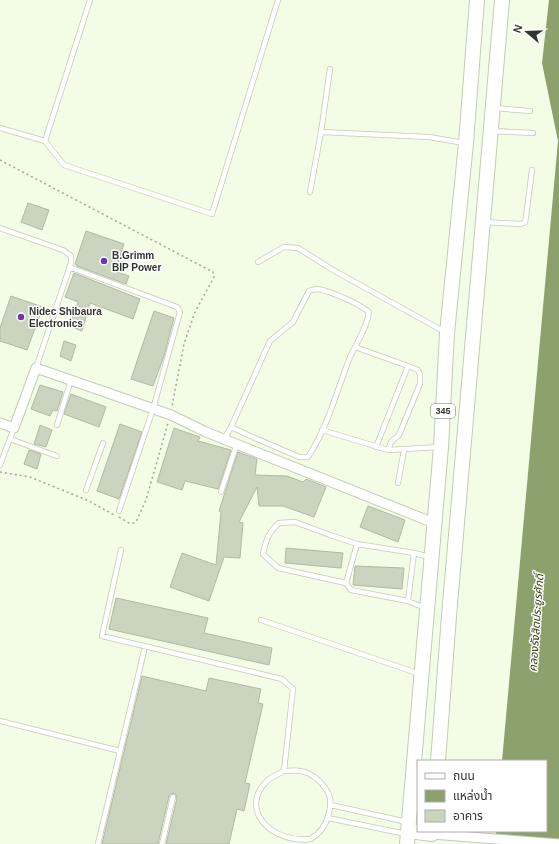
<svg xmlns="http://www.w3.org/2000/svg" width="559" height="844" viewBox="0 0 559 844" font-family="Arial,'Noto Sans Thai',sans-serif">
	<rect width="100%" height="100%" fill="#f3fce5"/>
	<path fill="#8da16d" d="M549,0H559V844H495L496,831H546V761H502L558,141L542,63Z"/>
	<path fill="#cbd4be" stroke="#b0b9a3" d="M28,203L49,210L42,230L21,222Z
		M86,231L124,244L115,271L129,276L126,284L77,266V265L75,264Z
		M74,273L140,299L133,319L90,303L82,331L69,326L78,302L65,297Z
		M11,296L43,307L27,350L0,341V328Z
		M154,311L174,318L164,356L153,386L131,379Z
		M64,341L76,345L71,361L60,356Z
		M40,385L63,392L57,411L53,410L50,416L31,409Z
		M71,394L106,407L99,427L64,414Z
		M120,424L142,432L119,499L97,491Z
		M40,425L52,430L46,447L34,444Z
		M174,428L200,437L198,441L231,450L218,489L185,481L182,490L157,482Z
		M29,450L41,454L37,469L24,464Z
		M238,452L257,459L255,475L287,476L303,482L306,479L326,487L314,517L283,506H259L257,487L239,522L243,523L240,558L224,557L209,601L170,587L182,553L216,565L221,512L219,511Z
		M368,506L405,520L398,542L360,527Z
		M286,548L343,553L341,568L285,563Z
		M355,566L404,568L402,589L353,585Z
		M116,598L208,618L204,633L272,648L269,665L109,629Z
		M142,676L206,691L209,678L261,689L258,703L263,704L245,783L250,784L244,811L237,809L229,844H166L177,798L176,795L173,793L169,796L158,844H102Z"/>
	<g fill="none" stroke-linecap="round" stroke-linejoin="round">
		<defs>
			<path id="service" d="M494,108L530,111
				M0,128L45,141L90,0
				M492,131L533,133
				M321,132L330,69
				M45,141L64,165L212,214L278,0
				M310,192L321,132L429,137L464,143
				M484,222L521,224L525,222L526,217L532,170
				M0,228L63,250L71,256V263L36,368
				M258,262L284,247L298,248L333,270L445,332
				M69,267L177,307L180,312L153,409L119,511
				M355,347L408,366L376,447
				M57,425L71,380
				M322,430L388,450L439,447
				M10,439L57,456
				M224,439L231,427L270,341L293,322L309,291C312,290 315,289 318,289C330,291 360,304 369,312C367,328 357,342 350,357C337,390 328,427 308,457H299L248,435L231,427
				M388,450L391,442L399,435L420,384V375L418,370L408,366
				M0,465L14,428
				M398,483L404,450
				M86,490L103,443
				M221,492L237,443
				M121,550L102,636L282,679L293,689L284,771
				M346,583L278,568L263,554C266,540 268,533 279,523L295,522L330,535L357,544
				M408,601L414,553
				M425,608L408,601L351,590L346,583L357,544L414,553L430,557
				M261,620L420,674
				M0,721L120,751
				M284,771C289,771 295,770 300,771C312,772 327,786 330,798C331,803 330,808 329,813C326,825 320,834 310,839C272,844 237,809 268,780C273,776 279,774 284,771Z
				M331,805L407,822
				M328,818L406,834
				M98,844L144,651
				M162,844L173,797"/>
			<path id="minor" d="M0,423L14,428L36,368L171,415L206,432L434,523
				M432,834L559,844"/>
			<path id="primary" d="M438,761L449,616L502,0
				M409,831L432,834
				M407,844L441,447L447,333L466,143L477,0"/>
		</defs>
		<use href="#service" stroke="#c3ccb6" stroke-width="6"/>
		<use href="#minor" stroke="#c3ccb6" stroke-width="11"/>
		<use href="#primary" stroke="#c3ccb6" stroke-width="16"/>
		<path stroke="#a1a797" stroke-width="1.5" stroke-dasharray="2 3" stroke-linecap="butt" d="M0,160L213,272L214,277L195,312L184,344L172,406
			M0,472L30,477L89,501L114,515
			M119,517L129,523H134L137,520L146,500L168,423"/>
		<use href="#service" stroke="#fff" stroke-width="4.5"/>
		<use href="#minor" stroke="#fff" stroke-width="9"/>
		<use href="#primary" stroke="#fff" stroke-width="14"/>
	</g>
	<g fill="#6c37ae" stroke="#fff" stroke-width="1.5">
		<circle cx="104" cy="261" r="4"/>
		<circle cx="21" cy="317" r="4"/>
	</g>
	<g text-anchor="middle" dominant-baseline="central" stroke-width="3" stroke-linejoin="round" paint-order="stroke">
		<rect fill="#fff" stroke="#70726c" stroke-width="1" x="431" y="404" width="24" height="14" rx="3"/>
		<g font-size="9" font-weight="bold" fill="#32352d">
			<text x="443" y="411">345</text>
		</g>
		<g font-size="10" font-weight="bold" fill="#32352d" stroke="#fff" text-anchor="start">
			<text x="112" y="255">B.Grimm<tspan x="112" dy="12">BIP Power</tspan></text>
			<text x="29" y="311">Nidec Shibaura<tspan x="29" dy="12">Electronics</tspan></text>
		</g>
		<g font-size="11" font-style="italic" fill="#293a00" stroke="#fff">
			<text transform="translate(536 623) rotate(-86)">คลองรังสิตประยูรศักดิ์</text>
		</g>
	</g>
	<rect x="417" y="760" width="130" height="72" fill="#ffffff" stroke="#adaeab"/>
	<rect x="425" y="773" width="20" height="6" fill="#ffffff" stroke="#adaeab"/>
	<text x="453" y="780" font-size="12" fill="#32352d">ถนน</text>
	<rect x="425" y="790" width="20" height="12" fill="#8da16d" stroke="#adaeab"/>
	<text x="453" y="800" font-size="12" fill="#32352d">แหล่งน้ำ</text>
	<rect x="425" y="810" width="20" height="12" fill="#cbd4be" stroke="#adaeab"/>
	<text x="453" y="820" font-size="12" fill="#32352d">อาคาร</text>
	<g transform="translate(527 32) rotate(289)" stroke="#ffffff" stroke-width="3" paint-order="stroke">
	<path d="M0-3L7 15L0 10L-7 15Z" fill="#32352d"/>
	<text y="-6" font-size="11" font-weight="bold" text-anchor="middle" fill="#32352d">N</text>
	</g>
</svg>
